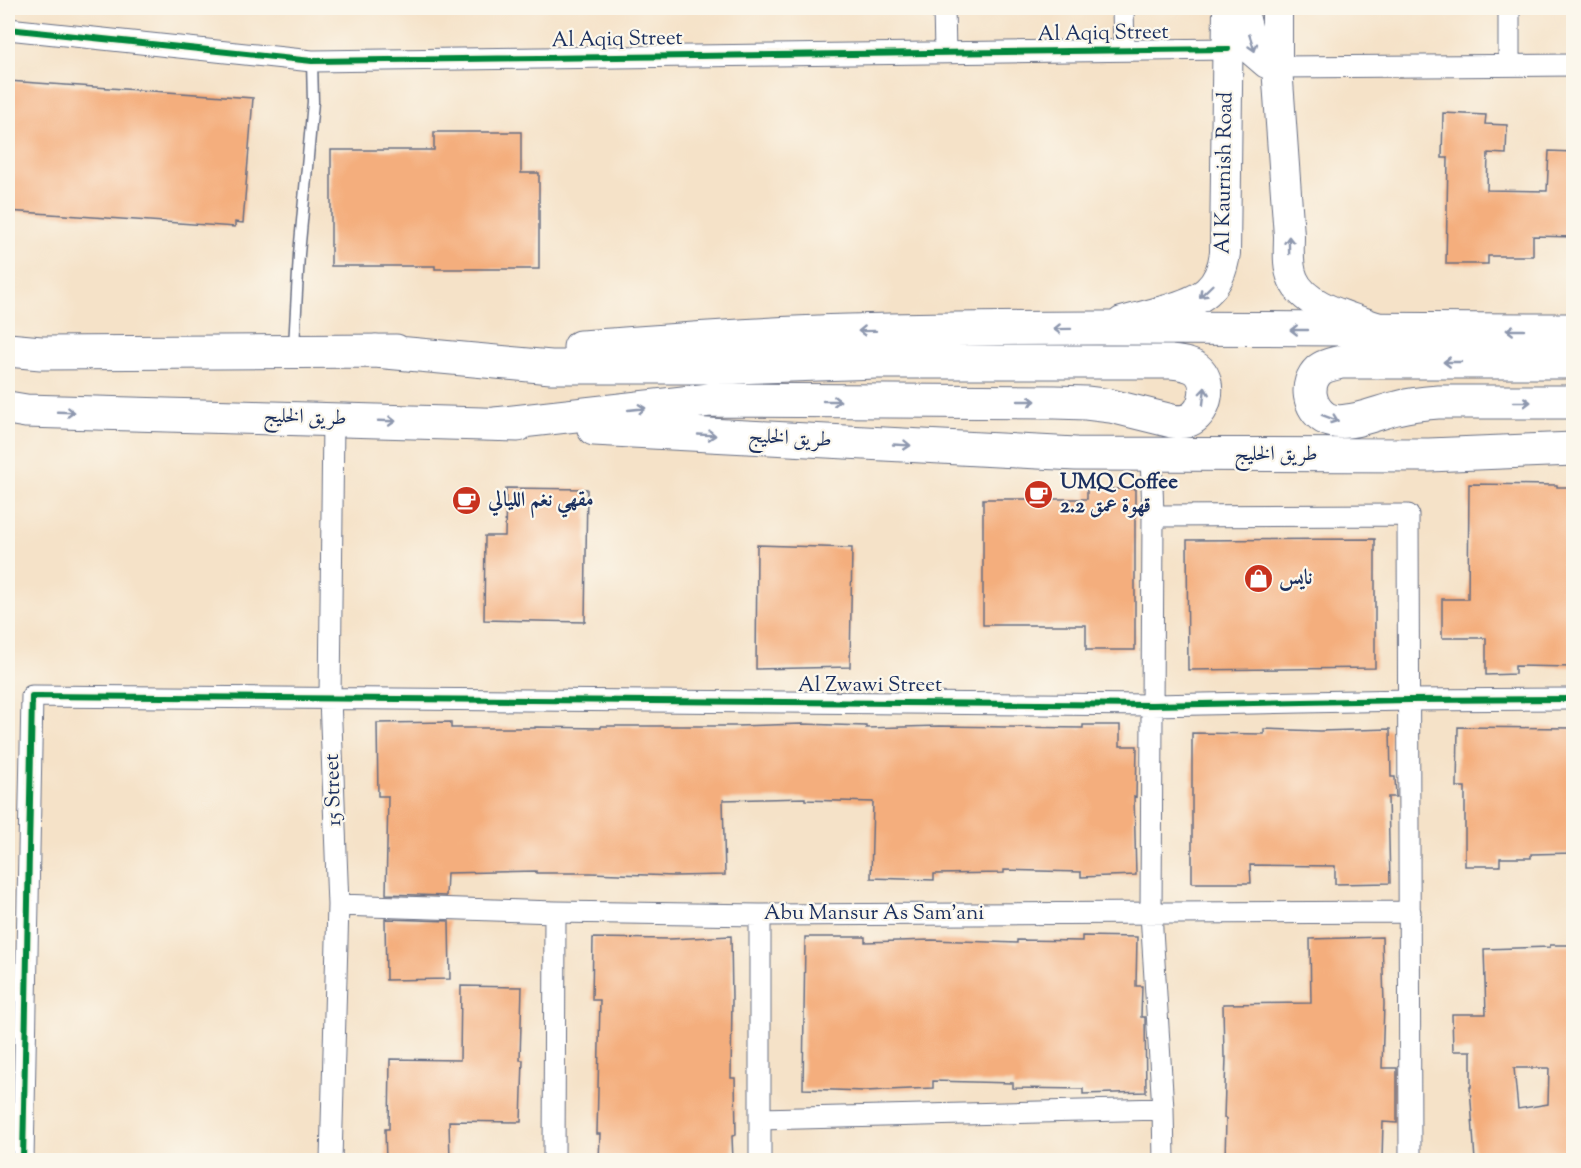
<svg xmlns="http://www.w3.org/2000/svg" width="1581" height="1168" viewBox="0 0 1581 1168" font-family="'Sorts Mill Goudy',Amiri,serif">
	<rect width="100%" height="100%" fill="#fbf7ec"/>
	<filter id="ink" filterUnits="userSpaceOnUse"><feTurbulence type="fractalNoise" baseFrequency=".0167" numOctaves="2"/><feDisplacementMap in="SourceGraphic" scale="12" xChannelSelector="R" yChannelSelector="G"/><feConvolveMatrix kernelMatrix="1 2 1 2 8 2 1 2 1" color-interpolation-filters="sRGB"/></filter>
	<filter id="wash" filterUnits="userSpaceOnUse"><feTurbulence type="fractalNoise" baseFrequency=".008" numOctaves="4" result="noise"/><feDisplacementMap in="SourceGraphic" scale="24" xChannelSelector="R" yChannelSelector="G"/><feGaussianBlur stdDeviation="1.35" result="paint"/><feColorMatrix in="noise" values="0 0 0 0 0 0 0 0 0 0 0 0 0 0 0 0 0 1.4 0 .05"/><feComposite in="paint" operator="in"/></filter>
	<g filter="url(#wash)">
		<rect width="100%" height="100%" fill="#f5e2c8"/>
		<g id="blocks">
			<path fill="#f4ae7d" fill-rule="evenodd" d="M8,81L253,98L243,223L235,222V227L8,211Z
				M1443,113L1486,115L1485,124L1507,125L1506,154L1488,153L1487,190L1547,191L1549,151L1574,152V237L1533,236V256H1488V264H1446L1448,158H1442Z
				M434,132H521V173H539V269H435V266H331V150H434Z
				M1469,484L1557,485V487H1574V667L1515,666V674L1486,675V638H1442V599H1468Z
				M506,488L587,489L585,622L484,620L485,536H505Z
				M1087,489H1135V650H1086V625H983V499H1087Z
				M1375,539V668L1188,670L1187,540Z
				M757,545L852,548L850,667L756,669Z
				M451,722V728H535V727L601,728V726H737L802,724L866,726V728L939,726L1083,728V725H1120V746H1137L1136,797L1134,796L1136,875L1081,877V872L1004,870V873L934,874V880L871,878L873,802L805,800V798L723,800L725,875L674,876L591,873H536V871L447,873L446,896L386,894L388,796H378L377,723Z
				M1458,727L1574,728V853L1531,854V858H1500V866H1465V787H1457Z
				M1264,729L1320,731L1390,729L1391,777H1395L1396,797H1388L1390,883L1335,884V866L1250,865L1251,883H1192V733L1264,734Z
				M385,919L449,921L450,979L386,980Z
				M731,936L732,999L731,1078H735L736,1135L732,1136L733,1161H599L600,1134H597L600,1000H592L593,938L670,939Z
				M1082,936L1137,937L1136,986H1142L1141,1017H1145L1146,1092L1083,1094V1089L1013,1088V1083L933,1081V1088L865,1091L803,1089L805,937H865V942L932,940L1017,943V940L1082,941Z
				M1382,937L1384,1004L1382,1068H1397V1123L1383,1122L1382,1161H1225L1226,1118H1224L1226,1057H1224L1223,1004L1311,1003L1310,939Z
				M1550,945H1574V1161H1475L1470,1087H1471V1051H1453L1452,1014H1486L1484,949L1550,947ZM1514,1068H1549L1548,1104L1518,1109Z
				M461,986L522,987L520,1060H523L521,1122L449,1121L450,1161H386L385,1129H389L390,1059L460,1060Z"/>
		</g>
	</g>
	<g filter="url(#ink)">
		<use href="#blocks" fill-opacity="0" stroke="#676e83" stroke-width="1.5"/>
		<g fill="none" stroke-linecap="round" stroke-linejoin="round">
			<defs>
				<path id="lane" d="M294,347L299,254L313,102L312,61"/>
				<path id="street" d="M944,8L945,52
					M1123,8L1124,50
					M1509,8V65
					M8,29L312,61L1228,49
					M1277,67L1574,65
					M1151,454L1153,516L1151,913L1163,1109L1164,1160
					M1153,516L1408,515L1410,1160
					M338,905L555,912L760,915L1410,912
					M760,1119L1163,1109
					M23,1160L32,696L1152,705L1409,700L1574,699
					M331,1160L338,905L330,698L333,419
					M554,1160L555,912
					M760,1160V915"/>
				<path id="secondary" d="M1242,8L1253,51L1267,63L1277,67
					M1277,8V67L1289,236C1289,249 1287,266 1293,279C1304,307 1350,317 1376,327
					M1122,322C1137,318 1152,314 1167,310C1201,300 1220,291 1225,253L1228,8"/>
				<path id="primary" d="M580,347C669,341 759,333 849,331C1090,325 1332,330 1574,330
					M8,350L41,353L396,351
					M375,351L551,367H734L876,362H1171C1181,363 1192,364 1199,371C1211,384 1206,410 1191,419C1186,422 1179,422 1172,421L1111,406L1086,403L1055,402L710,400L496,424
					M1574,362H1341C1334,364 1325,365 1319,370C1304,384 1309,408 1325,418C1343,429 1378,412 1397,408C1411,404 1424,403 1438,402H1574
					M8,408L26,411L518,425
					M594,429L1076,454L1429,455L1574,449"/>
			</defs>
			<use href="#lane" stroke="#676e83" stroke-width="13"/>
			<use href="#street" stroke="#676e83" stroke-width="23"/>
			<use href="#secondary" stroke="#676e83" stroke-width="32"/>
			<use href="#primary" stroke="#676e83" stroke-width="35"/>
			<use href="#lane" stroke="#fff" stroke-width="10"/>
			<use href="#street" stroke="#fff" stroke-width="21"/>
			<use href="#secondary" stroke="#fff" stroke-width="30"/>
			<use href="#primary" stroke="#fff" stroke-width="33"/>
			<defs>
				<path id="cycleway" d="M8,29L312,61L1228,49
					M23,1160L32,696L1152,705L1409,700L1574,699"/>
			</defs>
			<use href="#cycleway" stroke="#fbf7ec" stroke-width="10"/>
			<use href="#cycleway" stroke="#00873e" stroke-width="6"/>
		</g>
		<defs><path id="oneway-shaft" d="M-6 0H5M1.5-3L5.5 0L1.5 3" fill="none" stroke-width="1.6" stroke-linecap="round" stroke-linejoin="round" transform="scale(1.5)"/></defs>
		<g stroke="#8d97ae">
			<use href="#oneway-shaft" transform="translate(1252 43) rotate(72)"/>
			<use href="#oneway-shaft" transform="translate(1289 245) rotate(-91)"/>
			<use href="#oneway-shaft" transform="translate(1206 291) rotate(136)"/>
			<use href="#oneway-shaft" transform="translate(1062 329) rotate(179)"/>
			<use href="#oneway-shaft" transform="translate(1299 330) rotate(-180)"/>
			<use href="#oneway-shaft" transform="translate(1515 330) rotate(180)"/>
			<use href="#oneway-shaft" transform="translate(867 331) rotate(179)"/>
			<use href="#oneway-shaft" transform="translate(1452 362) rotate(180)"/>
			<use href="#oneway-shaft" transform="translate(1204 396) rotate(-83)"/>
			<use href="#oneway-shaft" transform="translate(832 401)"/>
			<use href="#oneway-shaft" transform="translate(1027 401)"/>
			<use href="#oneway-shaft" transform="translate(1522 402)"/>
			<use href="#oneway-shaft" transform="translate(637 409) rotate(-6)"/>
			<use href="#oneway-shaft" transform="translate(66 412) rotate(2)"/>
			<use href="#oneway-shaft" transform="translate(1330 418) rotate(21)"/>
			<use href="#oneway-shaft" transform="translate(387 421) rotate(2)"/>
			<use href="#oneway-shaft" transform="translate(707 435) rotate(3)"/>
			<use href="#oneway-shaft" transform="translate(902 445) rotate(3)"/>
		</g>
	</g>
	<defs>
		<symbol id="cafe-disc" viewBox="-11 -11 22 22"><circle r="9.5" fill="#c8321e" stroke="#fbf7ec"/><path d="M-5.5-4.5H6V0H3Q3 3.5 0 3.5H-2.5Q-5.5 3.5-5.5 0ZM3-3.2v2h1.7v-2ZM-6 4.5H4V6H-6Z" fill="#fff"/></symbol>
		<symbol id="shop-disc" viewBox="-11 -11 22 22"><circle r="9.5" fill="#c8321e" stroke="#fbf7ec"/><path d="M-5-2.5h2.3a2.7 3.5 0 0 1 5.4 0H5L5.5 6h-11ZM-1.5-2.5h3a1.5 2.3 0 0 0-3 0Z" fill="#fff"/></symbol>
	</defs>
	<g fill-rule="evenodd">
		<use href="#cafe-disc" x="1022" y="478" width="33" height="33"/>
		<use href="#cafe-disc" x="450" y="484" width="33" height="33"/>
		<use href="#shop-disc" x="1242" y="562" width="33" height="33"/>
	</g>
	<g text-anchor="middle" dominant-baseline="central" stroke-width="4.5" stroke-linejoin="round" paint-order="stroke">
		<g font-size="21" fill="#1b2f5e" stroke="#fbf7ec">
			<text transform="translate(1103 34) rotate(-1)">Al Aqiq Street</text>
			<text transform="translate(617 40) rotate(-1)">Al Aqiq Street</text>
			<text transform="translate(1225 173) rotate(-89)">Al Kaurnish Road</text>
			<text transform="translate(305 418) rotate(2)">طريق الخليج</text>
			<text transform="translate(790 439) rotate(3)">طريق الخليج</text>
			<text x="1276" y="455">طريق الخليج</text>
			<text x="870" y="686">Al Zwawi Street</text>
			<text transform="translate(334 790) rotate(-92)">15 Street</text>
			<text x="874" y="914">Abu Mansur As Sam'ani</text>
		</g>
		<g font-size="21" font-weight="bold" fill="#1b2f5e" stroke="#fbf7ec" text-anchor="start">
			<text x="1060" y="483">UMQ Coffee<tspan x="1060" dy="24">2.2 قهوة عمق</tspan></text>
			<text x="488" y="501">مقهي نغم الليالي</text>
			<text x="1279" y="579">نايس</text>
		</g>
	</g>
	<rect width="1581" height="1168" fill="none" stroke="#fbf7ec" stroke-width="30"/>
</svg>
